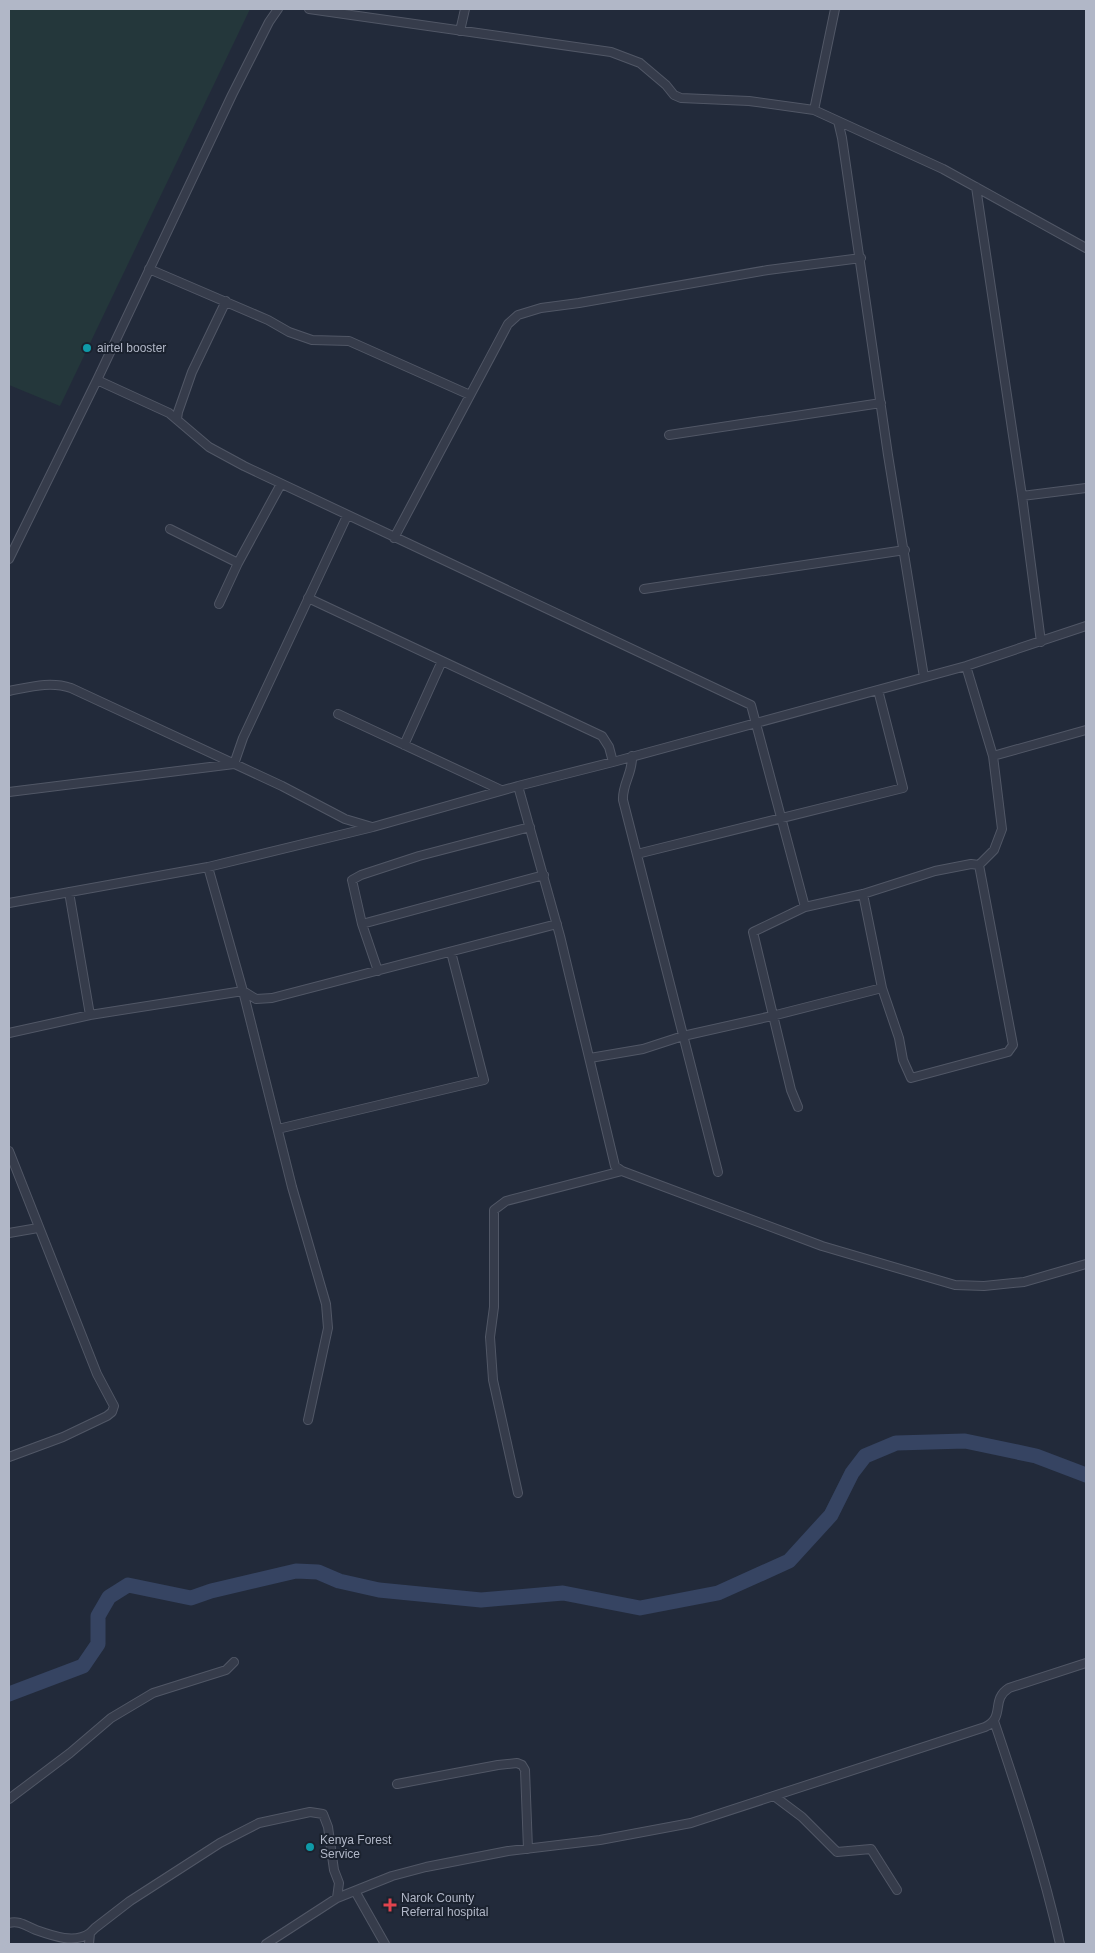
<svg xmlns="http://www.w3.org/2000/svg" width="1095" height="1953" viewBox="0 0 1095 1953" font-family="Helvetica,sans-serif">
	<rect width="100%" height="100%" fill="#222a3a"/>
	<path fill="#24373b" d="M9,9H250L60,406L9,385Z"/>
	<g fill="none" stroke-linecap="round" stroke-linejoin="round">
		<path stroke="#364462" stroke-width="15" d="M9,1694L83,1666L98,1644V1616L109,1597L128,1585L191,1598L211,1591L296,1571L318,1572L339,1581L379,1590L481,1600L563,1593L640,1608L718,1593L789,1561L831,1515L852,1473L865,1456L896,1443L965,1441L1036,1456L1086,1475"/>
		<defs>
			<path id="minor" d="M309,9L611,52L640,63L666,85L674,95L681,98L749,101L814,110L838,121L842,138L888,455L924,677
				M460,31L465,9
				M814,110L835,9
				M838,121L943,169L1086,248
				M976,187L1022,496L1041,642
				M149,269L268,320L289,332L312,340L349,341L470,395
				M97,380L169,413L209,447L244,466L751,705L805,907
				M177,419L178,412L192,372L226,301
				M669,435L881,403
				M1022,496L1086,488
				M170,529L238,563
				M394,538L508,324L518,315L541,308L579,303L768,270L861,258
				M9,559L97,380L232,95L269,22L278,9
				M644,589L905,550
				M308,598L602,736L609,747L613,762
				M219,604L238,563L281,484
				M966,666L993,756L1002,829L994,850L979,865
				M9,691C30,687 50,681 71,688L282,786L345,819L372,827
				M338,714L501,790
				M404,745L442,661
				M632,756C633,773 622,784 623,800L718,1172
				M993,756L1086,730
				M518,786L560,936L615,1166L622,1171L822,1246L955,1285L984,1286L1024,1282L1086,1264
				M9,792L234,764L243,738L347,516
				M637,854L903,788L878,690
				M208,867L243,991L292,1187L326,1304L328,1328L308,1420
				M69,892L90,1015
				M863,894L882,988L899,1038L903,1060L911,1078L1008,1052L1013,1045L979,865
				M9,903L208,867L373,827L518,786L613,762L966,666L1086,626
				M362,924L544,875
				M378,971L362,924L352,880L361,875L419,856L530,827
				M9,1033L90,1015L243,991L256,999L272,998L557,924
				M590,1058L643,1049L683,1036L772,1016L882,988
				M798,1107L791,1090L753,932L805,907L863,894L935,871L971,864L979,865
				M278,1129L484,1080L451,952
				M9,1151L97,1374L114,1406L112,1412L107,1416L63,1437L9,1457
				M9,1233L38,1228
				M518,1493L493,1380L490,1337L494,1307V1210L506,1201L622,1171
				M994,1721C1019,1795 1043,1868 1060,1944
				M397,1784L498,1765L517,1763L522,1765L525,1770L528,1849
				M774,1796L802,1817L837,1852L871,1849L897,1890
				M9,1799L70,1753L111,1718L153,1693L226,1670L234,1662
				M355,1891L385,1944
				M9,1923C19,1920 26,1926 36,1930C53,1936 75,1944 90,1933
				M89,1944L90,1933L95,1928L130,1901L220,1843L259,1823L310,1812L323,1814L328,1827L334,1870L339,1883L337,1898
				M266,1944L337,1898L392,1876L426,1867L508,1851L600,1840L691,1823L985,1727C1006,1717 990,1700 1009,1688L1086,1663"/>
		</defs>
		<use href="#minor" stroke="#515766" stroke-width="10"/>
		<use href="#minor" stroke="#363c4b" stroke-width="8"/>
	</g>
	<g fill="#0f9aa8" stroke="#1b222f" stroke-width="2">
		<circle cx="87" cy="348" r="5"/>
		<circle cx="310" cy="1847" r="5"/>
	</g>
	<path fill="#e0444e" stroke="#1b222f" stroke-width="2" d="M387.5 1897.5h5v5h5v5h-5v5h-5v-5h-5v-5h5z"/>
	<g text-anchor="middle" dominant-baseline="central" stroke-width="4" stroke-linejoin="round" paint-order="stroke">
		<g font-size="12" fill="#b1b7c7" stroke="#1b222f" text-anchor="start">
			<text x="97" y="348">airtel booster</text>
			<text x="320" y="1840">Kenya Forest<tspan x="320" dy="14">Service</tspan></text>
			<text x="401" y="1898">Narok County<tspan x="401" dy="14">Referral hospital</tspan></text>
		</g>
	</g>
	<rect width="1095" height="1953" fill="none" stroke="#b1b7c7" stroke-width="20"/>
</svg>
